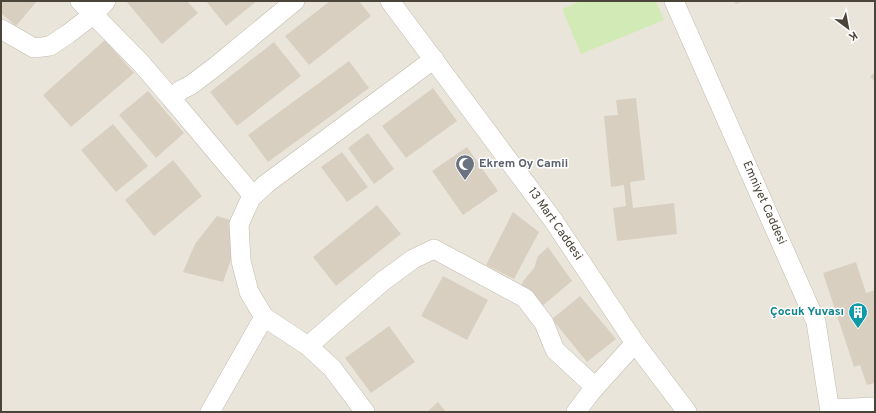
<svg xmlns="http://www.w3.org/2000/svg" width="876" height="413" viewBox="0 0 876 413" font-family="Overpass,sans-serif">
	<rect width="100%" height="100%" fill="#f6f3ec"/>
	<path fill="#eae5da" d="M1,1H875V412H1Z"/>
	<path fill="#d2eab5" d="M581,1H656L664,20L581,54L562,9Z"/>
	<path fill="#d8cfc1" d="M1,1H37L16,26L1,13Z
		M126,1H187L198,13L162,44Z
		M206,1H257L226,26Z
		M330,1H359L371,16L309,65L285,36Z
		M734,1H744L736,4Z
		M105,40L134,73L71,127L43,95Z
		M274,42L301,76L237,126L210,92Z
		M349,61L369,88L268,162L248,135Z
		M875,72V81L870,77Z
		M433,88L457,121L406,158L382,126Z
		M148,91L184,133L156,158L119,115Z
		M636,98L645,180L630,182L633,208L674,203L677,234L617,241L613,208L626,206L624,185L611,187L604,116L618,115L616,100Z
		M113,124L148,166L116,192L81,150Z
		M368,133L394,169L374,184L348,148Z
		M467,147L498,191L463,215L432,171Z
		M342,152L368,187L347,202L321,167Z
		M173,160L202,196L154,236L125,200Z
		M377,205L401,234L336,286L313,257Z
		M513,212L539,232L514,279L486,265Z
		M217,216L230,220V236L233,254L223,282L183,272L195,244Z
		M548,247L572,281L541,307L520,287L524,280L534,268L538,256Z
		M856,262L866,293L875,290V383L867,385L860,365L854,367L823,273Z
		M443,276L488,300L467,340L421,316Z
		M580,296L616,339L587,362L552,319Z
		M389,326L415,362L371,393L345,358Z
		M438,402L446,412H427Z"/>
	<g fill="none" stroke-linecap="round" stroke-linejoin="round">
		<defs>
			<path id="minor" d="M80,1L140,62L171,98L181,90L191,85L216,66L295,1
				M390,1L553,220L635,343L687,412
				M674,1L816,322L830,412
				M1,29L34,48L50,46L68,34L94,14L106,1
				M171,98L249,191L251,198L239,224L241,261L249,292L264,317L308,346L332,368L365,412
				M251,198L266,184L434,59
				M308,346L383,281L413,259L434,249L525,298L544,323L555,350L595,387
				M830,409L875,407
				M210,412L264,317
				M576,412L591,392L635,343"/>
		</defs>
		<use href="#minor" stroke="#c2bbae" stroke-width="20"/>
		<use href="#minor" stroke="#fff" stroke-width="19"/>
	</g>
	<defs>
		<symbol id="mosque-pin" viewBox="-11 -11 22 30"><path d="M0 17L-7.5 6A9.5 9.5 0 1 1 7.5 6Z" fill="#6b7280" stroke="#fff"/><path d="M3.5-4.9A6 6 0 1 0 3.5 4.9A5 5 0 1 1 3.5-4.9Z" fill="#fff"/></symbol>
		<symbol id="building-pin" viewBox="-11 -11 22 30"><path d="M0 17L-7.5 6A9.5 9.5 0 1 1 7.5 6Z" fill="#0f9aa8" stroke="#fff"/><path d="M-4-6H4V6H1V3H-1V6H-4ZM-2.5-4.3h1.7v1.8h-1.7ZM.8-4.3h1.7v1.8H.8ZM-2.5-1h1.7V.8h-1.7ZM.8-1h1.7V.8H.8Z" fill="#fff"/></symbol>
	</defs>
	<g fill-rule="evenodd">
		<use href="#mosque-pin" x="454" y="153" width="22" height="30"/>
		<use href="#building-pin" x="847" y="301" width="22" height="30"/>
	</g>
	<g text-anchor="middle" dominant-baseline="central" stroke-width="3" stroke-linejoin="round" paint-order="stroke">
		<g font-size="12" font-weight="bold" fill="#5b616d" stroke="#fff" text-anchor="start">
			<text x="479" y="164">Ekrem Oy Camii</text>
		</g>
		<g font-size="12" fill="#4b4439" stroke="#fff">
			<text transform="translate(764 203) rotate(66)">Emniyet Caddesi</text>
			<text transform="translate(555 224) rotate(55)">13 Mart Caddesi</text>
		</g>
		<g font-size="12" font-weight="bold" fill="#0d838f" stroke="#fff" text-anchor="end">
			<text x="844" y="312">Çocuk Yuvası</text>
		</g>
	</g>
	<rect width="876" height="413" fill="none" stroke="#4b4439" stroke-width="4"/>
	<g transform="translate(848 28) rotate(148)" stroke="#ffffff" stroke-width="3" paint-order="stroke">
	<path d="M0-3L7 15L0 10L-7 15Z" fill="#4b4439"/>
	<text y="-6" font-size="11" font-weight="bold" text-anchor="middle" fill="#4b4439">K</text>
	</g>
</svg>
